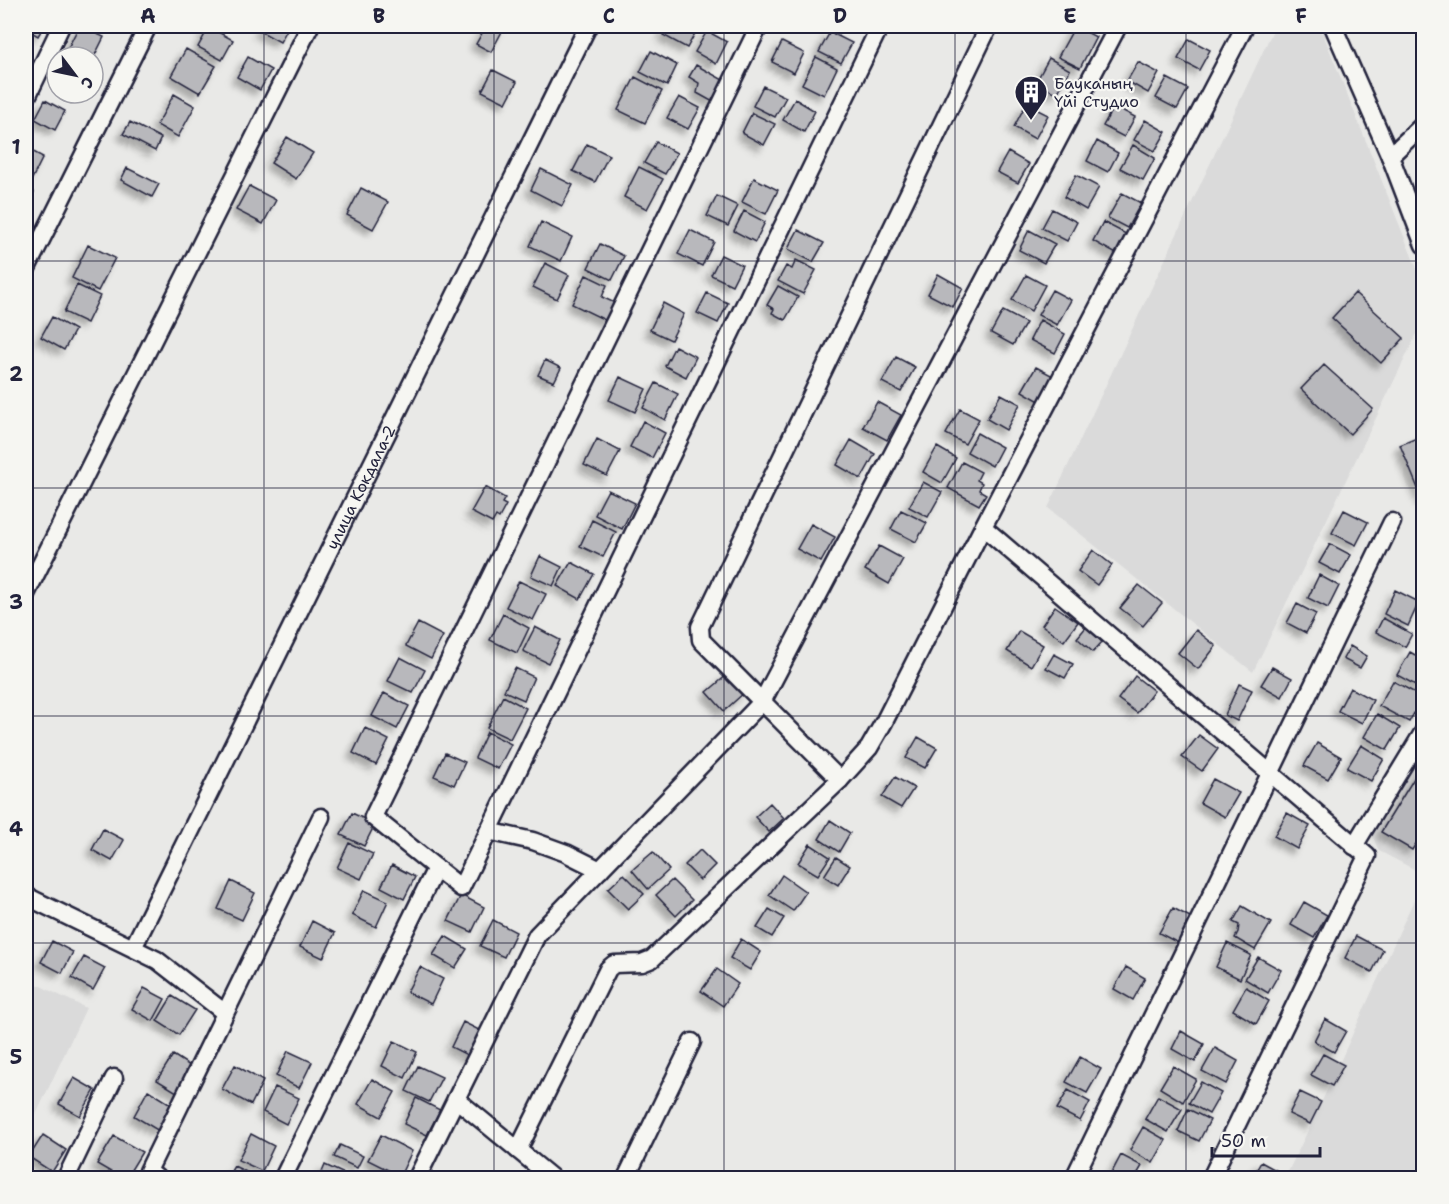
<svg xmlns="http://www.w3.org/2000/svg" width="1449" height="1204" viewBox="0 0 1449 1204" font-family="'Shantell Sans',sans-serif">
	<defs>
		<filter id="shadow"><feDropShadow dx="-5.5" dy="5.5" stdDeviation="3" flood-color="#0004"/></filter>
	</defs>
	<rect width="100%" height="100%" fill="#e9e9e7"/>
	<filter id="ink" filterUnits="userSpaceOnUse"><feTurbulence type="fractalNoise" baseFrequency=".0167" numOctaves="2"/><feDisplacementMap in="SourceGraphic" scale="12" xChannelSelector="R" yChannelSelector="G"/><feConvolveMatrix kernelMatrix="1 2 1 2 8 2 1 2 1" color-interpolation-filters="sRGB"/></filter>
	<g filter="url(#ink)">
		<path fill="#dadada" d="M1275,26H1320L1423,284V321L1253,672L1048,508Z
			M1423,747V874L1379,851L1372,835Z
			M1423,880V1178H1285L1317,1112Z
			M26,979L86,1008L26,1136Z"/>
		<path fill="#b8b8bc" stroke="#22223b" stroke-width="1.5" filter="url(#shadow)" d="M26,26H44L38,36L26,29Z
			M79,26L104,37L93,59V57H85L68,48Z
			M263,26H289L280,42L260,31Z
			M486,26H505L491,52L476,44Z
			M668,26H699L687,48L663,35Z
			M1075,26L1096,37L1080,68L1058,57Z
			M209,27L233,40L222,60L198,47Z
			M707,31L727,42L716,64L695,52Z
			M830,32L852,43L841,63L819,52Z
			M1189,39L1210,50L1199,70L1178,59Z
			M782,42L804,53L794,73L772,62Z
			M186,49L216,66L200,93L171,76Z
			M651,51L677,65L667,86L640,72Z
			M248,57L271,70L260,90L237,77Z
			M816,57L837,68L824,95L802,84Z
			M1049,58L1070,70L1057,94L1036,82Z
			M1138,62L1159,73L1148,93L1127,81Z
			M696,65L725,81L713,102L697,93L699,83L689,77Z
			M493,70L517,82L506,103L482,91Z
			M635,77L662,91L645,123L618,110Z
			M1167,78L1188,89L1177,109L1156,98Z
			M763,86L786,97L775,117L753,106Z
			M174,94L195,106L178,137L157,125Z
			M679,97L700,108L688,129L667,118Z
			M795,99L815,111L804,132L783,120Z
			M45,100L65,111L55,130L35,119Z
			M1026,104L1048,115L1035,139L1014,127Z
			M1114,106L1135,117L1124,137L1103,126Z
			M752,113L775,124L764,145L742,133Z
			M1145,120L1166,132L1155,151L1134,140Z
			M130,122L161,138L155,151L123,134Z
			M287,137L313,153L296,179L271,163Z
			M1097,141L1118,153L1108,172L1087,161Z
			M656,142L677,153L665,174L644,163Z
			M587,144L609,155L595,182L573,171Z
			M1133,145L1155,158L1143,180L1120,168Z
			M26,148L43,157L32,179L26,176Z
			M1008,152L1029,164L1018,183L997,172Z
			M639,167L663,179L647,209L624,197Z
			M127,168L159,184L152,197L121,180Z
			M541,169L573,185L562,206L531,190Z
			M1076,175L1099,187L1086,210L1064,197Z
			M754,178L778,190L766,214L742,202Z
			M249,186L276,200L263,224L236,210Z
			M26,187L34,192L26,210Z
			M361,188L388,202L373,229L347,215Z
			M1122,193L1141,203L1127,228L1108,218Z
			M717,196L738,206L728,226L707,216Z
			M1052,209L1077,222L1067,241L1042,228Z
			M744,211L765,222L755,242L734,231Z
			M541,222L572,237L561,261L530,246Z
			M1103,222L1128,235L1118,255L1093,241Z
			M690,230L714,242L702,266L678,254Z
			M798,230L824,243L813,262L788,249Z
			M1029,230L1055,244L1044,263L1019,250Z
			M600,244L624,256L612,280L588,268Z
			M88,245L115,258L98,291L72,278Z
			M721,255L742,265L732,285L711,275Z
			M796,260L816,270L803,294L778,281L786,266L792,269Z
			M545,263L569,275L557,299L533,287Z
			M938,274L963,288L953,307L928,294Z
			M586,275L607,285L602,297L615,303L607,321L572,304Z
			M1026,275L1045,285L1031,311L1012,300Z
			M77,285L100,296L87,323L64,312Z
			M778,286L798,297L785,320L772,313L774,309L767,305Z
			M1052,290L1071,300L1057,325L1038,315Z
			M707,293L728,303L718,323L697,313Z
			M1355,293L1404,338L1381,363L1332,318Z
			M663,303L684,314L671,340L650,330Z
			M1003,311L1026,323L1013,345L991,333Z
			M52,317L75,330L64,350L41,337Z
			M1040,320L1065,334L1055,353L1030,340Z
			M675,346L696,357L686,377L665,366Z
			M896,357L915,367L901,392L882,382Z
			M545,360L561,368L554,382L538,375Z
			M1324,365L1373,409L1350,434L1301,389Z
			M1036,367L1055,377L1041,402L1022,391Z
			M620,377L646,389L635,412L609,400Z
			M656,383L678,394L665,420L643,408Z
			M1001,394L1020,404L1006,430L987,419Z
			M877,402L901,415L887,440L863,427Z
			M960,409L979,419L965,444L946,434Z
			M643,421L665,433L652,458L630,447Z
			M977,433L1002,447L992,466L967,452Z
			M1424,435V503L1400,445Z
			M597,439L620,451L607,476L584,465Z
			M851,440L875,454L861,479L837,465Z
			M937,447L956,458L942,483L923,472Z
			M962,462L981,472L977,480L982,483L979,490L986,494L979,505L948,488Z
			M923,482L942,492L928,517L909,507Z
			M485,487L505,498L502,503L506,505L499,518L496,516L492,523L471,512Z
			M608,490L635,503L622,529L595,515Z
			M901,510L927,523L916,542L891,529Z
			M1344,510L1368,522L1356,545L1332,533Z
			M592,520L616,532L603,557L580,546Z
			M811,524L835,537L821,562L797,549Z
			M1330,544L1351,555L1340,574L1319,563Z
			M879,546L903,559L889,584L865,570Z
			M1093,550L1112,565L1097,585L1078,571Z
			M540,556L562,567L553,586L531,576Z
			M571,562L594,574L580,599L557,586Z
			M1319,575L1339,586L1328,608L1308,598Z
			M519,581L546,594L533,620L506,607Z
			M1139,585L1162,603L1143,626L1120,608Z
			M1395,590L1419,602L1408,626L1384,614Z
			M1297,604L1316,614L1306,633L1287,623Z
			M1055,606L1078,622L1064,641L1042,625Z
			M503,614L529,628L517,653L490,640Z
			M1383,618L1412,634L1405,647L1376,632Z
			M418,623L443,636L431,659L406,646Z
			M535,627L560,640L548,663L523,651Z
			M1086,627L1102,642L1093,652L1077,638Z
			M1196,630L1216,646L1198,669L1178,653Z
			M1019,631L1043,645L1031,666L1007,651Z
			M1350,646L1367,656L1360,668L1343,659Z
			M1410,652L1424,660V683L1421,688L1397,675Z
			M1054,654L1073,664L1065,678L1046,668Z
			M400,657L425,670L413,693L388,681Z
			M1272,667L1292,678L1282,697L1261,685Z
			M515,668L534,677L524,700L504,691Z
			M728,674L745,692L724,711L707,692Z
			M1135,676L1154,691L1137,713L1118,699Z
			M1393,681L1423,697L1409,722L1379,706Z
			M1239,684L1252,690L1237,721L1225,715Z
			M1350,688L1373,700L1362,723L1338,711Z
			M384,693L409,706L397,729L372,716Z
			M503,696L526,708L510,739L487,728Z
			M1377,714L1400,728L1387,750L1364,737Z
			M365,728L389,740L376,765L353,753Z
			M487,732L511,744L498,769L475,758Z
			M1199,735L1218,749L1202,771L1182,757Z
			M918,737L937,748L925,768L906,758Z
			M1317,743L1341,757L1328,779L1304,766Z
			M1361,745L1384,759L1371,781L1347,768Z
			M445,753L465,762L454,785L434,776Z
			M1424,762V831L1412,850L1381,832Z
			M895,777L914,788L901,808L882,797Z
			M1213,779L1239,793L1225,817L1200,803Z
			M770,803L784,818L769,832L755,817Z
			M352,813L375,824L364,846L341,835Z
			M1287,813L1310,826L1297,849L1274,836Z
			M830,820L850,833L839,852L819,839Z
			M103,829L124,840L112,861L92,850Z
			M349,843L373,854L361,879L337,868Z
			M810,844L830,857L818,875L798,863Z
			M700,850L715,865L700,880L685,865Z
			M653,852L669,870L648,889L632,870Z
			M836,857L850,866L838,885L824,876Z
			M392,865L415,877L404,899L381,887Z
			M624,874L644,894L628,909L608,889Z
			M782,875L806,892L793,911L769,895Z
			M672,880L692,900L676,916L656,895Z
			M231,881L255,893L242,920L218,909Z
			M364,890L388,901L376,927L352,915Z
			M461,895L484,907L472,932L448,921Z
			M1304,902L1327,915L1314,938L1291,925Z
			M1242,906L1271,923L1255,950L1235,938L1238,932L1239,925L1233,922Z
			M1173,908L1194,919L1180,944L1159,933Z
			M769,909L784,918L772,937L757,928Z
			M493,920L516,932L504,957L480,946Z
			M312,921L335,933L323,958L300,947Z
			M445,936L467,949L455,968L433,955Z
			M1356,936L1383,950L1372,972L1345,958Z
			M741,939L761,952L750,970L730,958Z
			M52,941L73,952L62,973L41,962Z
			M1227,943L1251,955L1240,979L1216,967Z
			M84,957L105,968L93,990L72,978Z
			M1258,957L1281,970L1268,993L1245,979Z
			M420,967L443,979L431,1004L407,992Z
			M1126,967L1145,978L1133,1000L1114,989Z
			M717,969L738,984L723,1006L701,991Z
			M1246,987L1269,1001L1256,1024L1233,1010Z
			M144,988L165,999L153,1021L132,1009Z
			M172,996L195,1010L179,1035L157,1021Z
			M1325,1019L1346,1031L1334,1052L1314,1041Z
			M463,1022L487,1034L475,1059L451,1047Z
			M1181,1031L1204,1044L1195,1062L1172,1049Z
			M394,1041L417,1052L405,1078L382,1066Z
			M1215,1048L1238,1061L1226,1084L1202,1071Z
			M288,1051L312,1062L299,1088L276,1076Z
			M1323,1054L1344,1065L1332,1086L1311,1075Z
			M173,1055L195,1069L180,1094L157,1080Z
			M1080,1057L1101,1069L1087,1093L1066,1082Z
			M235,1065L263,1081L251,1105L222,1089Z
			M418,1066L442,1077L429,1102L406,1091Z
			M1173,1066L1196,1079L1183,1102L1160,1088Z
			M74,1078L95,1090L80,1116L59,1104Z
			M372,1079L395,1092L381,1117L358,1104Z
			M1201,1082L1221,1093L1209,1114L1189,1103Z
			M275,1087L299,1098L286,1124L263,1112Z
			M148,1090L174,1106L159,1131L134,1116Z
			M1068,1090L1090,1102L1080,1121L1057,1109Z
			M1300,1092L1321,1102L1310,1124L1289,1114Z
			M1158,1096L1182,1109L1168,1132L1145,1119Z
			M416,1098L440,1110L427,1135L404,1124Z
			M1188,1109L1210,1120L1199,1141L1178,1131Z
			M1143,1127L1166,1140L1153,1163L1130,1150Z
			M251,1134L274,1146L262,1171L238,1160Z
			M43,1135L66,1150L52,1172L29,1157Z
			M381,1135L412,1151L400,1176L368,1160Z
			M114,1136L142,1152L126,1178H121L97,1164Z
			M340,1145L363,1156L357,1168L334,1157Z
			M1121,1155L1142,1166L1135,1178H1114L1110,1176Z
			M1261,1162L1285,1175L1283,1178H1252Z
			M325,1165L349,1176L347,1178H323L320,1177Z
			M234,1166L257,1177V1178H227Z"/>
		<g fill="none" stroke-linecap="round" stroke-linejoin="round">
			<defs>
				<g id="street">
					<path d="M759,26L373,817L461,888L880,26"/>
					<path d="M1333,26L1390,156L1424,245"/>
					<path d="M26,99L61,26"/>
					<path d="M1390,156L1424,124"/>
					<path d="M26,270L148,26"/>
					<path d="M983,527L1367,856L1211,1178"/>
					<path d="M26,594L310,26"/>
					<path d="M840,780L701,640L700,627L989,26"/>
					<path d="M488,831L533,841L566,853L600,870"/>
					<path d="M1354,846L1424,731"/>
					<path d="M26,896L157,960L225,1013"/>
					<path id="s1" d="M133,948L588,26"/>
					<path d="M456,1099L552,1178"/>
					<path d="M518,1150L608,969L614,964L642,963L652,959L840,780L869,748L884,722L983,527L1245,26"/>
					<path d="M66,1178L114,1078"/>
					<path d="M157,1178L148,1171L321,817"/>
					<path d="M283,1178L436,868"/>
					<path d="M417,1178L537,935L762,702L1118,26"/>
					<path d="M626,1178L692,1042"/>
					<path d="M1074,1178L1392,522"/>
				</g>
			</defs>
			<use href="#street" stroke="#22223b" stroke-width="21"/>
			<use href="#street" stroke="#f6f6f2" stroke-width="16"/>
		</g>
	</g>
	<path fill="none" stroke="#22223b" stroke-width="1.5" stroke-opacity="0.55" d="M264,26V1178M494,26V1178M724,26V1178M955,26V1178M1186,26V1178M26,261H1424M26,488H1424M26,716H1424M26,943H1424"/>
	<defs>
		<symbol id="building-pin" viewBox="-11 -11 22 30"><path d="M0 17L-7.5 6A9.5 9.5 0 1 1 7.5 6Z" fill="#22223b" stroke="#f6f6f2"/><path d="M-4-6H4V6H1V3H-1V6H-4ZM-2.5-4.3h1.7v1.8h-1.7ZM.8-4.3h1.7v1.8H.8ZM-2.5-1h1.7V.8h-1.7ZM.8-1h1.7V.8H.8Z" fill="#fff"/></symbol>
	</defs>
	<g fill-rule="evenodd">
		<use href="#building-pin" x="1012" y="73" width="38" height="52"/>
	</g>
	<g text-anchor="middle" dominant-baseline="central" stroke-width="4.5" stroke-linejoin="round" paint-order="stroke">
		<g font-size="16" fill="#22223b" stroke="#f6f6f2" text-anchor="start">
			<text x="1054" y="83">Бауканың<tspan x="1054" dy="18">Үйі Студио</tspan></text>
		</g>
		<g font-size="16" fill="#22223b" stroke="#f6f6f2">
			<text stroke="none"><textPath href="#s1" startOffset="514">улица Кокдала-2</textPath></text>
		</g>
	</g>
	<rect width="1449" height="1204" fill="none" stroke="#f6f6f2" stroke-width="66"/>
	<g transform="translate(75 75) rotate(122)"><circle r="28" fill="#f6f6f2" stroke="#a1a1a9" stroke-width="1.5"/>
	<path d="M0-4.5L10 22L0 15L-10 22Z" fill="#22223b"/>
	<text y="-9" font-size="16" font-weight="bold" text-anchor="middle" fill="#22223b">С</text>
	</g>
	<path d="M1212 1147v9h108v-9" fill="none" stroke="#22223b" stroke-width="3"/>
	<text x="1221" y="1147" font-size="18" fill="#22223b" stroke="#f6f6f2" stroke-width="4.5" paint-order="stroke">50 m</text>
	<rect x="33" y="33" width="1383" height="1138" fill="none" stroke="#22223b" stroke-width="2"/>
	<g font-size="20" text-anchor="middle" font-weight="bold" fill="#22223b">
		<text x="148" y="23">A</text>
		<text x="379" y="23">B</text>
		<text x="609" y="23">C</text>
		<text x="840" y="23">D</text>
		<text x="1070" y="23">E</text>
		<text x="1301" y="23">F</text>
		<text x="16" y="154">1</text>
		<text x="16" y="381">2</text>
		<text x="16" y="609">3</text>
		<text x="16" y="836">4</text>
		<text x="16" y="1064">5</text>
	</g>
</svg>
